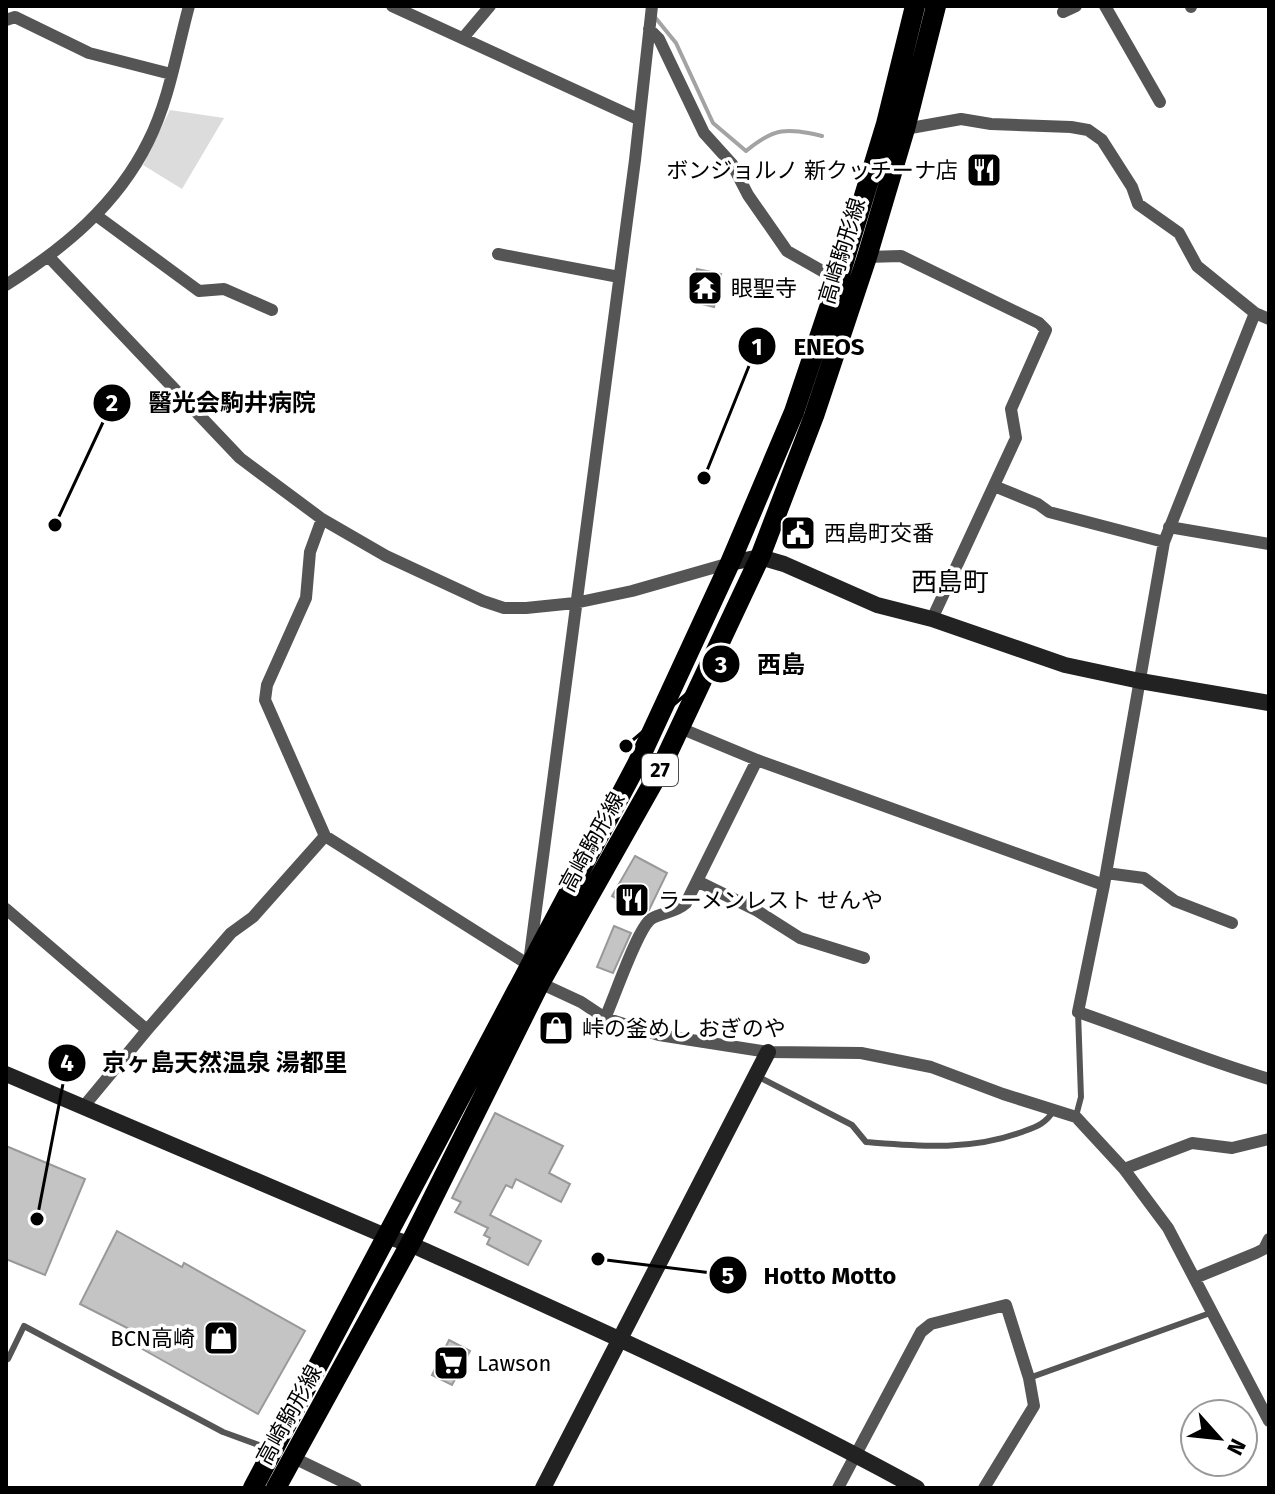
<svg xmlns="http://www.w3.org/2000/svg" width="1275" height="1494" viewBox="0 0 1275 1494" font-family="'Fira Sans','Noto Sans JP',sans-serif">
	<rect width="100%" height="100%" fill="#fff"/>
	<path fill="#dcdcdc" d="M170,110L224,118L182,189L143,165Z"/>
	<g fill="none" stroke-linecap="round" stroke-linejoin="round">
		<path stroke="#a3a3a3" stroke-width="4" d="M654,16L676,43L713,123L746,151C775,127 786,128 822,136"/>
	</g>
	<path fill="#c4c4c4" stroke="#999" stroke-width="2" d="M697,269L721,274L714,307L690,301Z
		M635,856L667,873L649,910L644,913L612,896Z
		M614,926L631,933L613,973L597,967Z
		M495,1113L563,1146L549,1173L570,1184L561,1202L516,1179L512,1188L506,1185L490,1215L541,1241L528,1265L487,1244L490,1238L484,1235L488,1228L455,1212L461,1202L452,1198Z
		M6,1146L85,1179L45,1275L6,1259Z
		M117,1231L182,1267L184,1263L305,1331L258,1414L137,1346L143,1336L80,1304Z
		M449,1340L470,1351L452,1385L432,1375Z"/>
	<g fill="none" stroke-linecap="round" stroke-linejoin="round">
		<path stroke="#555" stroke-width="6" d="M757,1076L852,1125L866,1142C919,1146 968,1151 1019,1133C1035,1127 1045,1125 1054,1110
			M1076,1116L1081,1097L1078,1012
			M8,1359L24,1326L223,1432L270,1449
			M1029,1378L1213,1312"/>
		<path stroke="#555" stroke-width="12" d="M392,6L638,119
			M1105,6L1160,102
			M1191,6V7
			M1063,12L1076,6
			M6,20L15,17L89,53L171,74
			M649,29L659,39L704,133L732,164L748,195L787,251L824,272L839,278
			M463,38L490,6
			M905,129L961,119L991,124L1071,127L1088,130L1102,140L1132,187L1138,204L1179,233L1197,266L1255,313L1269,319
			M97,216L199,291L224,289L272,310
			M498,254L619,277
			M49,257L240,458L322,519L386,556L483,601L504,608H526L575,603L632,591L730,563
			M867,257L901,256L1039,323L1046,330L1011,409L1016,438L932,619
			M6,285C64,248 117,205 148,142C169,101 177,50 189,6
			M1255,313L1164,542L1104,885L1078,1012C1142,1034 1204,1060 1269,1079
			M994,486L1038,504L1049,512L1164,542
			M322,519L310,552L306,598L267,685L265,700L325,836L529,965
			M1169,527L1269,544
			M680,728L757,760L1104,885
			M1106,873L1144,878L1175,901L1232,923
			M697,881L756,910L800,938L864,958
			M6,909L147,1030
			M530,955L635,160L652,6
			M538,978L540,983L581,1002L605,1018L659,1035L768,1052L861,1053L931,1067L1003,1094L1076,1117L1124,1169L1168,1228L1269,1421
			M605,1018C614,999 637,929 651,919C662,912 675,913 686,903L757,760
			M84,1106L147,1030L231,933L253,917L325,836
			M1124,1169L1192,1143L1232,1148L1269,1139
			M1195,1278L1256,1253L1264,1249L1269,1239
			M292,1457L356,1488
			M838,1488L921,1332L931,1324L1006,1305L1029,1378L1034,1406L984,1488"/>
		<path stroke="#222" stroke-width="16" d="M730,563L760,557L784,564L877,605L932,619L1065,665L1140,681L1269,703
			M6,1074L388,1237L410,1244C581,1321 753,1398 917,1488
			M543,1488L768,1052"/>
		<path stroke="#000" stroke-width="20" d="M253,1488L637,764L730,563L794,412L839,278L886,124L915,6
			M276,1488L410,1244L540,983L658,774L760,557L814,416L867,257L905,129L936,6"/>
	</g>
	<defs>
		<symbol id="restaurant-square" viewBox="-11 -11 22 22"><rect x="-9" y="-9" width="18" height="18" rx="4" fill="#000" stroke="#fff"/><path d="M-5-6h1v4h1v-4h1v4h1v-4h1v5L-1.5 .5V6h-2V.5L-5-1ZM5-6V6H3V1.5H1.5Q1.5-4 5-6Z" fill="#fff"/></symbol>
		<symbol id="temple-square" viewBox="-11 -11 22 22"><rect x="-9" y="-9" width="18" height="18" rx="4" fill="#000" stroke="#fff"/><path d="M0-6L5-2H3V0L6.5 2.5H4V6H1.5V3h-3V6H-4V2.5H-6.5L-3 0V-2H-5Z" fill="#fff"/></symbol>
		<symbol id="civic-square" viewBox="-11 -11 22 22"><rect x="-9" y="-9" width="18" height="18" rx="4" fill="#000" stroke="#fff"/><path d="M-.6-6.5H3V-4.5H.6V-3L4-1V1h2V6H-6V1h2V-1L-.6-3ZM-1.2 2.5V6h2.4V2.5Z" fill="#fff"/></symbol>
		<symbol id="shop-square" viewBox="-11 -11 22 22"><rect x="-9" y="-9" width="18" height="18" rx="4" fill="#000" stroke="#fff"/><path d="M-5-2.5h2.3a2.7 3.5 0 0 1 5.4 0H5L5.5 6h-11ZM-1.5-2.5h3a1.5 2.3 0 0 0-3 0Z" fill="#fff"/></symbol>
		<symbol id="supermarket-square" viewBox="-11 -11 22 22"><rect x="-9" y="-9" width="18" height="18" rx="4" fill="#000" stroke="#fff"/><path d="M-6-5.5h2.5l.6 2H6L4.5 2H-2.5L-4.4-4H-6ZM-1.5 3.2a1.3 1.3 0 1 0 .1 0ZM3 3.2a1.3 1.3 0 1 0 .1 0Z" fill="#fff"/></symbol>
	</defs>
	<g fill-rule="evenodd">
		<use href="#restaurant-square" x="964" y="150" width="40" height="40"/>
		<use href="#temple-square" x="685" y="268" width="40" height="40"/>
		<use href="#civic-square" x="778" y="513" width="40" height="40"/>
		<use href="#restaurant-square" x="612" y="880" width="40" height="40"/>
		<use href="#shop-square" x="536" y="1008" width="40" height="40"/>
		<use href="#shop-square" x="201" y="1318" width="40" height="40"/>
		<use href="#supermarket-square" x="431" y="1343" width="40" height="40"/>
	</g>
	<g text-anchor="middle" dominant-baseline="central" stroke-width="7" stroke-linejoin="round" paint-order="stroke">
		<rect fill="#fff" stroke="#4c4c4c" stroke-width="2" x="642" y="754" width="36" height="32" rx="6"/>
		<g font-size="20" font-weight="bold" fill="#000">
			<text x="660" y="770">27</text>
		</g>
		<g font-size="22" fill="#000" stroke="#fff" text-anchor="start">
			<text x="958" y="170" text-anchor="end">ボンジョルノ 新クッチーナ店</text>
			<text x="731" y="288">眼聖寺</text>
			<text x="824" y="533">西島町交番</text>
			<text x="658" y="900">ラーメンレスト せんや</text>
			<text x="582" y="1028">峠の釜めし おぎのや</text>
			<text x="195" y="1338" text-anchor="end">BCN高崎</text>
			<text x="477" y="1363">Lawson</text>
		</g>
		<g font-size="22" fill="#000" stroke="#fff">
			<text transform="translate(842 251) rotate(-73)">高崎駒形線</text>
			<text transform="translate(592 842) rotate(-61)">高崎駒形線</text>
			<text transform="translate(289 1415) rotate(-61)">高崎駒形線</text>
		</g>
		<g font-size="26" fill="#000" stroke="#fff">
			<text x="950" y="582">西島町</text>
		</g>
	</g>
	<path fill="none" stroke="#000" stroke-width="3" d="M704 478L757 346M55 525L112 403M626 746L721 664M37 1219L67 1063M598 1259L728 1275"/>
	<g fill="#000" stroke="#fff" stroke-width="3">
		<circle cx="704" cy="478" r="8"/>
		<circle cx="55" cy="525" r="8"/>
		<circle cx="626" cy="746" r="8"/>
		<circle cx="37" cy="1219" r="8"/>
		<circle cx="598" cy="1259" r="8"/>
		<circle cx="757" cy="346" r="20"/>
		<circle cx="112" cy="403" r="20"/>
		<circle cx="721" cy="664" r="20"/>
		<circle cx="67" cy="1063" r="20"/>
		<circle cx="728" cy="1275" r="20"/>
	</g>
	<g font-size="24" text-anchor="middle" font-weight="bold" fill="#fff">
		<text x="757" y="355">1</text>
		<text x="112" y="411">2</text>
		<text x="721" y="673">3</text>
		<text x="67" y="1071">4</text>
		<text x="728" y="1284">5</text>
	</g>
	<g font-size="24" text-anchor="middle" font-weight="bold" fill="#000" stroke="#fff" stroke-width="7" stroke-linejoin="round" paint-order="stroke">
		<text x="829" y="355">ENEOS</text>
		<text x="232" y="411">醫光会駒井病院</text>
		<text x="781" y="673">西島</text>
		<text x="225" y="1071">京ヶ島天然温泉 湯都里</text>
		<text x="830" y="1284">Hotto Motto</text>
	</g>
	<rect width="1275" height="1494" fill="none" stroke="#000000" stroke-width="16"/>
	<g transform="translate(1219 1438) rotate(117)"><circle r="38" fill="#ffffff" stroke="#999999" stroke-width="2"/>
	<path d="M0-6L14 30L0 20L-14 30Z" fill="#000000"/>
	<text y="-12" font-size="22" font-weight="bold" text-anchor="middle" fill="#000000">N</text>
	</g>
</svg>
